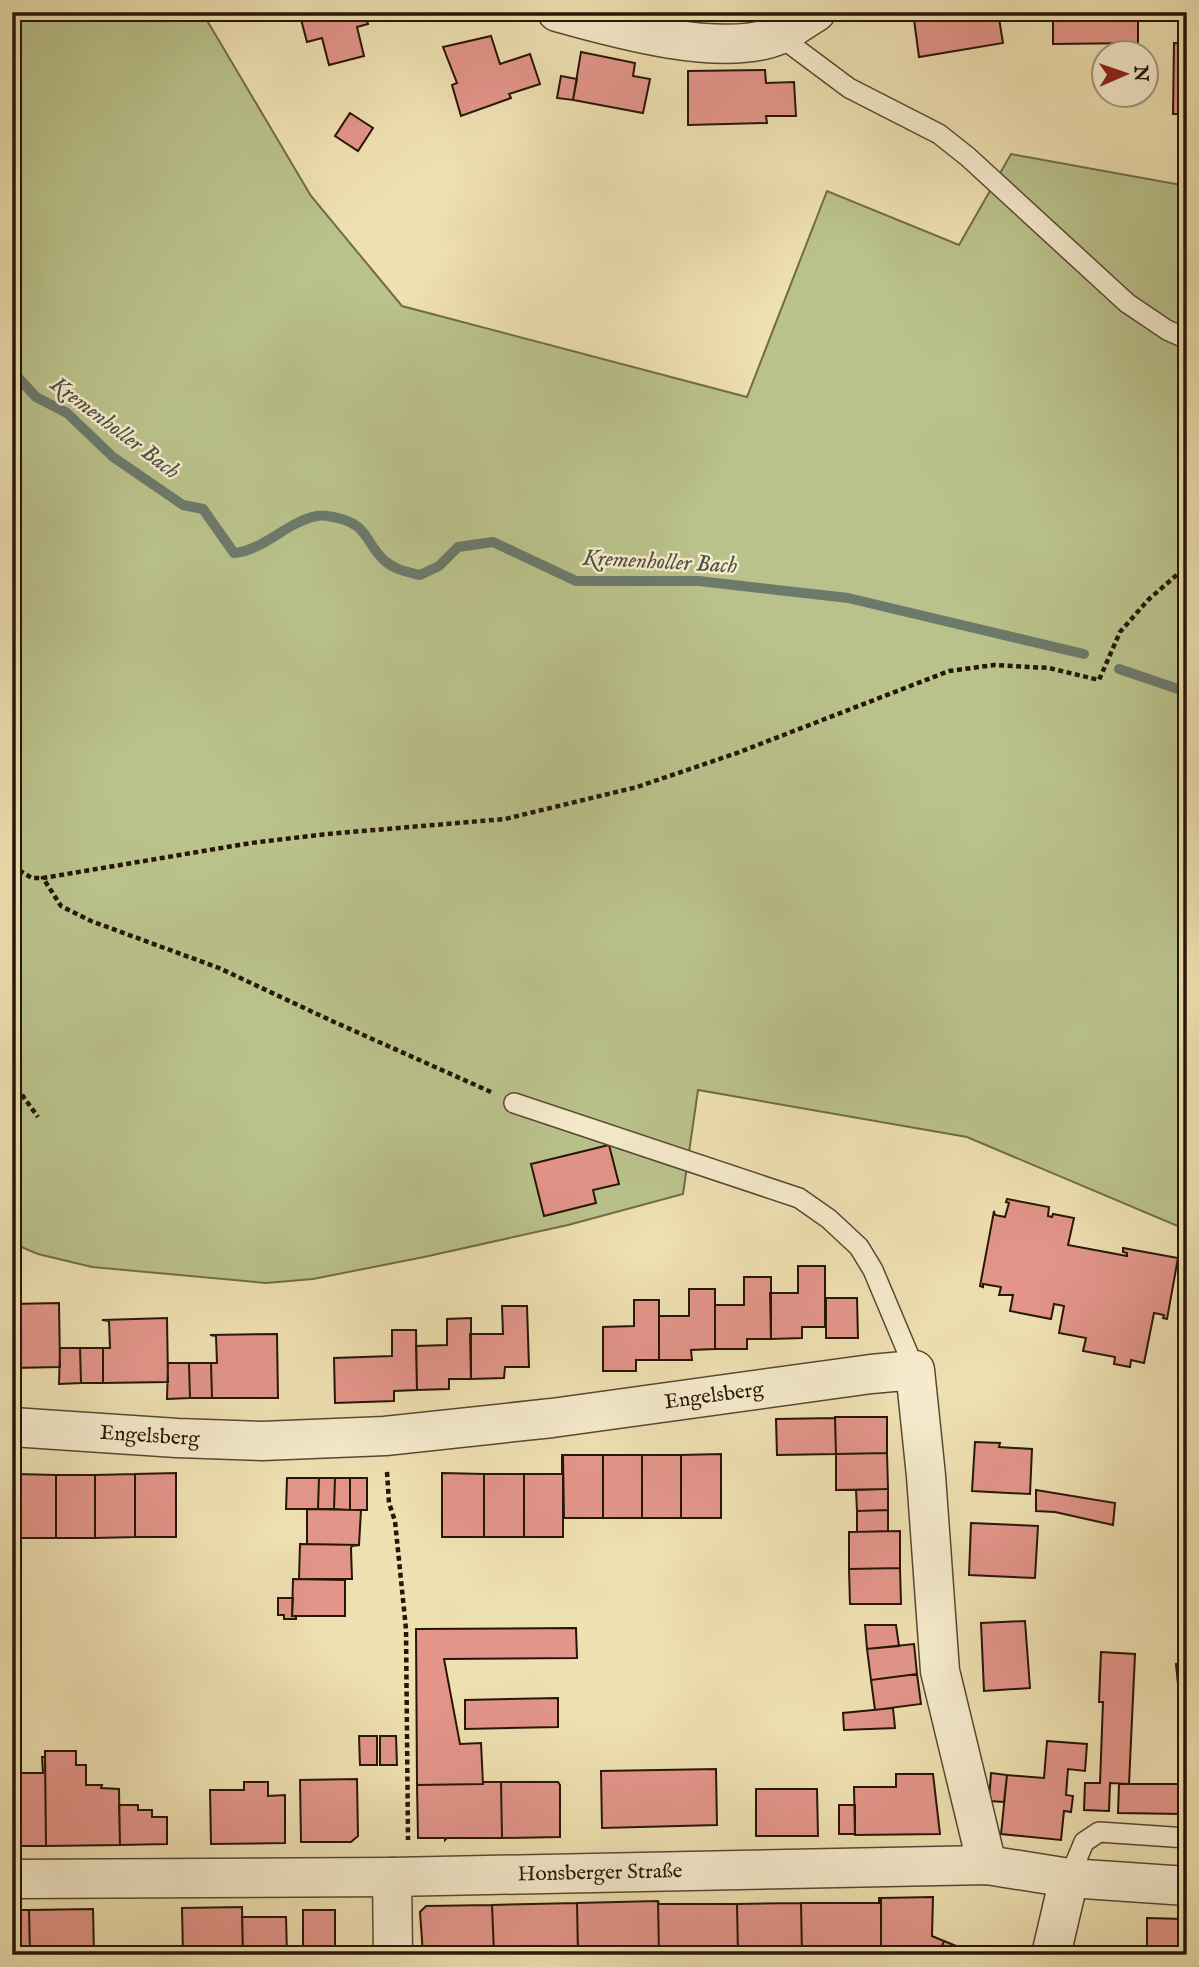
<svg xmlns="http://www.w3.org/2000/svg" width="1199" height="1967" viewBox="0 0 1199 1967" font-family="'IM FELL English',serif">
	<rect width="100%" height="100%" fill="#efe0b1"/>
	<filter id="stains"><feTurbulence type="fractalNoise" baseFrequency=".00286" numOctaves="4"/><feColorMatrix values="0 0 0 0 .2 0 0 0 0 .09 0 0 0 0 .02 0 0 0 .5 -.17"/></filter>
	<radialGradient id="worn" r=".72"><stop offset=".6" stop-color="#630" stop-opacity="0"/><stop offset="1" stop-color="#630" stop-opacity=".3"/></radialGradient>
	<path fill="#bac28b" stroke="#706c49" stroke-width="2" d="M12,12H202L311,196L402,306L747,397L827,191L959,245L1011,154L1187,186V1230L967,1137L698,1090L683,1194L568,1225L424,1257L313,1279L266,1283L92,1267L38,1254L12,1243Z"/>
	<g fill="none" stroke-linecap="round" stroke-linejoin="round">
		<path stroke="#6c7a6c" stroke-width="10" d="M12,371L36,397L67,413L113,457L183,505L203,509L234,553C265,550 286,522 317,516C322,515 328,516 333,517C370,524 363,541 385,561C395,570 408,572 420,575L439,566L458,547L493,542L576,581H699L848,598L1084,654
			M1119,669L1187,692"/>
	</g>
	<path fill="#e3958a" stroke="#261607" stroke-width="2" d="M299,12H365L368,24L357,27L364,56L329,65L322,38L307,42Z
		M913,12H998L1003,43L919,57Z
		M1053,12H1138V43L1053,44Z
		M491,36L500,64L530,54L540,84L509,94L511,98L461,116L452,85L457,83L443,47Z
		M1174,43L1187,44V114H1173Z
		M581,52L635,63L633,76L650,79L643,113L573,100Z
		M765,70L766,83L794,82L796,116H766L767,123L688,125V71Z
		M561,76L577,79L573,100L557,98Z
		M350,113L373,128L358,151L335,136Z
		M609,1145L619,1184L593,1190L596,1203L544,1216L531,1164Z
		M1007,1199L1049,1207L1048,1216L1052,1217L1053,1214L1074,1218L1068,1245L1127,1256V1253L1123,1252V1248L1178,1258L1167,1319L1163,1318L1164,1315L1154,1313L1144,1363L1131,1360L1130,1367L1114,1364L1115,1357L1083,1351L1086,1338L1059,1333L1064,1306L1054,1304L1051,1319L1010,1311L1013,1295H999L1001,1287L983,1284V1287L980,1286L994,1211L995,1215L1005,1217L1009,1203L1006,1202Z
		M798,1266H825V1327H802V1338L771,1339L770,1293H798Z
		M744,1277H771V1339H747V1349H715V1305H744Z
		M689,1289H715V1349L691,1350L692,1360H659V1316H689Z
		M826,1298H857L858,1338H826Z
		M634,1300H659V1360H636V1371H603V1327L634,1326Z
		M59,1303L60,1367L12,1368V1304Z
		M502,1306H527L529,1367H505L504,1378L471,1379L470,1334H503Z
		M167,1318L168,1382L103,1383V1348H110L109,1321L102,1320Z
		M471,1318V1379H449V1389L417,1390L416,1346L447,1345V1319Z
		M392,1330H416L417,1390L394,1391V1401L335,1403L334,1358L392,1356Z
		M277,1334L278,1398H212L211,1363H217L216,1336L210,1335Z
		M60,1348H80L81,1383L59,1384Z
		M80,1348H103V1383H81Z
		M168,1363H189L190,1398L167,1399Z
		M189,1363H211L212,1398H190Z
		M835,1417H887V1453L836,1454Z
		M835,1418L836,1454L777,1455L776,1419Z
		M975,1442L1000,1443L999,1447L1032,1449L1030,1494L972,1491Z
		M887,1453L888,1489L836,1490V1454Z
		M721,1454V1518H681V1455Z
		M562,1455H563V1537H524V1474H562Z
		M563,1455H603V1518H564Z
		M603,1455H642V1518H603Z
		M642,1455H681V1518H642Z
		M176,1473V1537H135V1474Z
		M442,1473L484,1474V1537H442Z
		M16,1474L56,1475V1538H16Z
		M135,1474V1537L95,1538V1475Z
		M484,1474H524V1537H484Z
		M56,1475H95V1538H56Z
		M287,1478H319L318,1509H286Z
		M319,1478H335L334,1509H318Z
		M335,1478H350V1510L334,1509Z
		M350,1478H367V1510H350Z
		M12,1483H16V1538H12Z
		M888,1489V1510L857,1511L856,1490Z
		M1036,1490L1115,1503L1113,1525L1055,1512L1036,1511Z
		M307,1509L361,1510L359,1545L307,1544Z
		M888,1510V1531L857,1532V1511Z
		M971,1523L1038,1526L1035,1578L969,1575Z
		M900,1531V1568L849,1569V1532Z
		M300,1544L360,1545L352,1546L351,1548L352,1579H299Z
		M900,1568L901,1604H850L849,1569Z
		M293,1579L345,1580V1616H292Z
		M278,1598H293L292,1616H296V1619H284V1615H278Z
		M1025,1621L1030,1688L984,1691L981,1623Z
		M865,1625H896L899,1646L867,1649Z
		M576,1628L577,1658L444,1659L460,1744L481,1743L483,1784L417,1785L416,1629Z
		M914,1644L917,1674L871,1680L867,1649Z
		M1101,1652L1135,1654L1129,1784L1110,1783L1109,1811L1084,1810L1085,1783H1100L1103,1702H1099Z
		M1187,1662V1693L1179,1694L1176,1664Z
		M917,1674L921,1704L875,1710L871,1680Z
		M1187,1693V1737L1185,1738L1179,1694Z
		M558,1698V1727L465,1729V1700Z
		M893,1708L895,1728L844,1730L843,1713Z
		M359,1736H377V1765H360Z
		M380,1736H396L397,1765H380Z
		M1047,1741L1087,1744L1085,1771L1068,1769L1066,1795L1073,1796L1071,1812L1064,1811L1061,1840L1001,1834L1007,1775L1044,1778Z
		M45,1751H76V1765H86V1785H102L101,1788L119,1789L120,1845L46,1846Z
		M42,1757H45L46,1846H12V1773H43Z
		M716,1769L717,1825L602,1828L601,1771Z
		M991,1773L1007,1775L1004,1802L989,1801Z
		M896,1774H933L940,1834L855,1835L854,1787H896Z
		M357,1779L358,1836L351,1842H301L300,1780Z
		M244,1782H268V1796L285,1795V1843L211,1844L210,1790H244Z
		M483,1782H501L502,1838H447L445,1840V1838H418L417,1785L483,1784Z
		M501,1782H558L560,1785V1837L502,1838Z
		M1119,1784H1182V1814L1118,1813Z
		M756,1789H817L818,1836H756Z
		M119,1805H138V1810H152V1817H167V1844L120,1845Z
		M839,1805H855V1834H839Z
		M933,1897L932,1936L944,1941L938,1955H881V1898Z
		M879,1898H881V1955H802L801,1903H879Z
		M658,1901L659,1904H737L738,1955H659Z
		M658,1901L659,1955H578L577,1903Z
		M577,1903L578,1952L494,1953L492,1905Z
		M801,1903L802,1955H738L737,1904Z
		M492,1905L494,1953L423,1955L420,1912L426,1906Z
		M242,1907L243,1955H183L182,1908Z
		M93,1909L94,1955H30L29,1910Z
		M12,1910H29L30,1955H12Z
		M303,1910H335V1955H303Z
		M242,1917H286L287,1955H243Z
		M1147,1918L1183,1919V1955H1147Z
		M1183,1919H1187V1955H1183Z
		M944,1941L978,1955H938Z"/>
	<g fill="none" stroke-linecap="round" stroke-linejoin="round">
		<defs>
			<path id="service" d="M768,12L778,35L849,88L939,134L968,157L1127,303L1167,330L1187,339
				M514,1103L799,1198L829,1219L859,1247L873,1270L915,1370
				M1069,1878L1084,1842L1099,1832L1187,1838"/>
			<g id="minor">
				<path d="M557,12C614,28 723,59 779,35C792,29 804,19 816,12"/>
				<path id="s1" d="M12,1427L177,1438L262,1441L385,1436L552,1418L871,1374L915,1370L926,1476L940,1671L987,1865"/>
				<path d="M392,1877L393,1955"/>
				<path id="s2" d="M12,1879L392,1877L987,1865L1069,1878L1187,1886"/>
				<path d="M1051,1955L1069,1878"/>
			</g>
		</defs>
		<use href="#service" stroke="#584832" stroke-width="22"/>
		<use href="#minor" stroke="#584832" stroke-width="41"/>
		<path stroke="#261607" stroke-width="4.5" stroke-dasharray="5 3.5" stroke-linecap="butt" d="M12,866L32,878H43
			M12,1081L38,1117
			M491,1092L332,1021L219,968L91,921L61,906L43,878L251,843L327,834L505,819L637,787L737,753L949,671L994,665L1049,668L1099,680L1120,632L1148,600L1187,566
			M387,1472L389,1503L395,1521L406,1629L408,1840"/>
		<use href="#service" stroke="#f5ebcc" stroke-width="19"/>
		<use href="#minor" stroke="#f5ebcc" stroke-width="38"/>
	</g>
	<g text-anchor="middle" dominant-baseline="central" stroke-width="5" stroke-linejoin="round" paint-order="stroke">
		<g font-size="21" fill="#261607" stroke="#f5ebcc">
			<text stroke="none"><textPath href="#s1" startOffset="705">Engelsberg</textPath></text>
			<text stroke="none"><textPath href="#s1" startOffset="138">Engelsberg</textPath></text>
			<text stroke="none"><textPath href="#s2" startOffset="588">Honsberger Straße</textPath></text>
		</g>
		<g font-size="23" font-style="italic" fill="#4f5042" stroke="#f5ebcc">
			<text transform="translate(115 428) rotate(37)">Kremenholler Bach</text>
			<text transform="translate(660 562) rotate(3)">Kremenholler Bach</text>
		</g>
	</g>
	<rect width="1199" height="1967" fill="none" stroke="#efe0b1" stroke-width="42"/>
	<rect x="14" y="14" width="1171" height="1939" fill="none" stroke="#261607" stroke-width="3.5"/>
	<rect x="21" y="21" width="1157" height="1925" fill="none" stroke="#261607" stroke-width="2"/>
	<g transform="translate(1125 74) rotate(88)"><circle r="33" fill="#f5ebcc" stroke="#a2967d" stroke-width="2"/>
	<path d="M0-5L12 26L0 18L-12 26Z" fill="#8f2418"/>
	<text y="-10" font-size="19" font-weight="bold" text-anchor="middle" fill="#261607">N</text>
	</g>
	<rect width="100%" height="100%" filter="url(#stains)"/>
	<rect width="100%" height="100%" fill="url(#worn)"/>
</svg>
